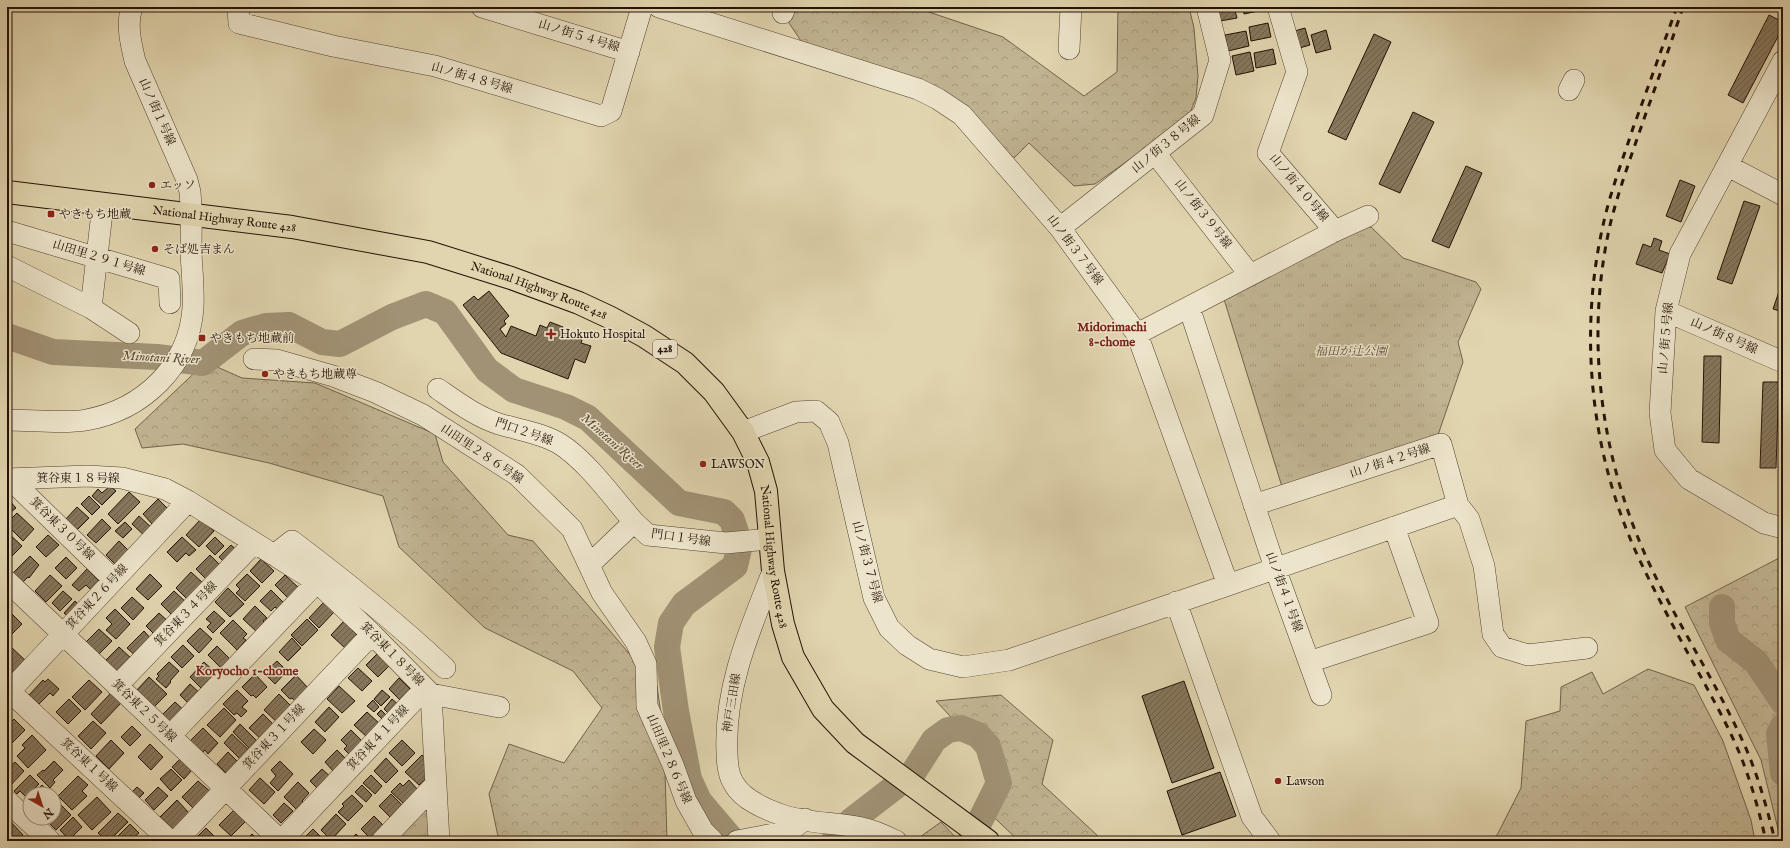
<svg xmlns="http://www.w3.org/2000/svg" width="1790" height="848" viewBox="0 0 1790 848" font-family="'IM FELL English','Noto Serif JP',serif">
	<defs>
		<pattern id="forest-crowns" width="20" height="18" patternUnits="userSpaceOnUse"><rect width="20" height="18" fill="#c1b492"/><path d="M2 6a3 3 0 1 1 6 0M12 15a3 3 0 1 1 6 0" fill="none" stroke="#a69a7c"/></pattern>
		<pattern id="park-tufts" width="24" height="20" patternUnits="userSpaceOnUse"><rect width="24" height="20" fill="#c1b492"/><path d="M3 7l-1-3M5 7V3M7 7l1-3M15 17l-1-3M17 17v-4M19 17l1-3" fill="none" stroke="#a69a7c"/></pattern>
		<pattern id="building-hatch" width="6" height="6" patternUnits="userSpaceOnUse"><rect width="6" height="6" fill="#86775d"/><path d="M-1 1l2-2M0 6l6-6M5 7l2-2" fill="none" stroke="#6d604b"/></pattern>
	</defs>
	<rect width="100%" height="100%" fill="#e1d5af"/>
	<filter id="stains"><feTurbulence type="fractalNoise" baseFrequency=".005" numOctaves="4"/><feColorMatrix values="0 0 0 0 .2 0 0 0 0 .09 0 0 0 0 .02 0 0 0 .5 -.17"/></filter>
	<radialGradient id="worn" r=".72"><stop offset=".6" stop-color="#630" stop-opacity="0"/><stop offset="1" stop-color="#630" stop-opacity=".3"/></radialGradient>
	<path fill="url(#forest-crowns)" stroke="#72624c" d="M791,7H919L920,9L1003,37L1084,96L1117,72L1118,7H1189L1194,28L1198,76L1196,98L1188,118L1095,184L1074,186L1029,143L1011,161L956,106L805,47L787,20Z
		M206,362L242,378L315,383L435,434L443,462L508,535L533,541L657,686L664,735L667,841H499L489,794L509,744L564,763L602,708L573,671L485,628L399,547L383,496L269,463L183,444L142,448L135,429Z
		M1783,556V841H1781L1761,760L1685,607Z
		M1648,669L1694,685L1723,741L1751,820L1755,841H1494L1521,788L1526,721L1560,711L1561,687L1592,672L1603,694Z
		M1001,695L1053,740L1042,784L1099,837L1102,841H1019L982,806L1003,773L936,701Z
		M941,822L959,841H921L920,837Z"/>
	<path fill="url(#park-tufts)" stroke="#72624c" d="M1360,226L1371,227L1403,258L1476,282L1481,289L1458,342L1463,362L1438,435L1283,490L1223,296Z
		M425,803L430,808L431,841H389Z"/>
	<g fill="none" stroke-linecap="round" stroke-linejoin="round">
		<path stroke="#a19275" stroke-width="26" d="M7,336L53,352L157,357L203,363L242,333L266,326L289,325L322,342L340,344L392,317L426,304L445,312L487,370L514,390L566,407L588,418L679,503L724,512L732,520L740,544L735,566L684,604L671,623L667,647L676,711L689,779L699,801L733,841
			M1722,607V623L1728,640L1756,662L1783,702
			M1783,726L1779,734L1783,773
			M834,841L852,820L913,773L934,740L948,730L961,728L978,735L988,746L999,783L970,841"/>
	</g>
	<path fill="url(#building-hatch)" stroke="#241105" d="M1234,7L1237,18L1215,22L1213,11Z
		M1243,7H1263V10L1244,14Z
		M1282,7H1307L1284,13Z
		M1769,15L1783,22V27L1743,103L1728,95Z
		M1268,23L1271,37L1251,41L1249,27Z
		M1305,28L1310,45L1296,49L1291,32Z
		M1326,30L1331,49L1316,53L1311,35Z
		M1246,31L1249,46L1228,51L1225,35Z
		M1374,34L1391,42L1346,140L1328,132Z
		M1273,49L1276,64L1256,68L1254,53Z
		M1250,52L1254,71L1236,75L1232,56Z
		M1413,112L1434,122L1400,193L1379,184Z
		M1466,166L1482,173L1449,248L1432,241Z
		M1680,180L1695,186L1681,222L1666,216Z
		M1744,201L1760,206L1732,284L1717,279Z
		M1654,238L1662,241L1659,250L1670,254L1662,273L1636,264L1643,244L1651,247Z
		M1783,280V312L1773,309Z
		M489,291L509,316L504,321L506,324L500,329L506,337L511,326L536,336L540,325L547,328L550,322L563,327L561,332L582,340L581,343L591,346L585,363L575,359L568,379L501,353L463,305L474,296L478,300Z
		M1704,356H1721L1719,443L1702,442Z
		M1763,382H1779L1776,468H1760Z
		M110,486L116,491L102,505L92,496L98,489L102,493Z
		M129,492L140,502L118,524L108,514Z
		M89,496L100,507L92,515L81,504Z
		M7,498L16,508L7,515Z
		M158,499L168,509L153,525L143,514Z
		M77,507L89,518L76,531L65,520Z
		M17,513L34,529L23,541L7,525V523Z
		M139,516L153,529L146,537L132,524Z
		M102,519L111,528L96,543L87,535Z
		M201,519L214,531L199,547L186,535Z
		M125,522L132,529L123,538L115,531Z
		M7,532L22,546L7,561Z
		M48,535L59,545L46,557L36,547Z
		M182,537L196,550L189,556L186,553L177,562L167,552Z
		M215,537L224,546L215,555L206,546Z
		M119,541L132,554L119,568L106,555Z
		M231,545L240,553L227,565L219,557Z
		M210,555L221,566L207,580L196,569Z
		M30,556L39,565L29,578L28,577L22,583L13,573Z
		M66,557L77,568L66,579L55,568Z
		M261,559L274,571L262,583L250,571Z
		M87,569L102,584L94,593L86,585L79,591L72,585Z
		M191,572L205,585L189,601L176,588Z
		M150,574L162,586L148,600L136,589Z
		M247,574L260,586L245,601L236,593L240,589L236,585Z
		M50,575L62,586L46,602L35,591Z
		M285,575L300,589L290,600L275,585Z
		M228,588L244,604L230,617L215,602Z
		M271,590L286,605L280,611L275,607L271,611L260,601Z
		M63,591L72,599L60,611L52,603Z
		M174,591L189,605L176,619L161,604Z
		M132,597L144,608L133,620L121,608Z
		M75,601L83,609L72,621L64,613Z
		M324,602L334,612L319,628L309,618Z
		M255,606L267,618L263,621L267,625L258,633L243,619Z
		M115,609L130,624L116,639L106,630L112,624L106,618Z
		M214,611L225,621L213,633L207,627L211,623L206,619Z
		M10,612L22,624L9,637L7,636V615Z
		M159,613L172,625L158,638L146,626Z
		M307,619L318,630L302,646L291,635Z
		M233,620L247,634L243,638L246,640L237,650L220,633Z
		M345,620L353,628L351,629L357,635L345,648L331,635Z
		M200,628L212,639L199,653L187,641Z
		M99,629L112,641L97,656L84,644Z
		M144,631L154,642L138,658L127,648Z
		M292,638L301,648L288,661L279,652Z
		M183,645L194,656L182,668L171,657Z
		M10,646L27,662L10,679L7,676V649Z
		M217,646L232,661L223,670L208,655Z
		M119,647L133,660L119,674L105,661Z
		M378,653L390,665L378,677L366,665Z
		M277,661L287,671L275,684L264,673Z
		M169,662L179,671L170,681L171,682L166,688L156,679L159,676L157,674Z
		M204,662L218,675L203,690L190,677Z
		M358,668L372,681L362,691L348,678Z
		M255,674L267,687L256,698L253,695L251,696L242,687Z
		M296,675L309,689L296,702L292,698L290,699L281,690Z
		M149,677L167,694L154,707L136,691Z
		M399,678L411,690L401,701L389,689Z
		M48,679L59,689L53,696L50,693L39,704L29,695L43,680L45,682Z
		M89,680L102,692L85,710L72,697Z
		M1184,681L1214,768L1172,783L1142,696Z
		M190,684L204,697L193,708L180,695Z
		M339,686L355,701L342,713L327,699Z
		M237,690L248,701L242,707L247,711L241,717L237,713L234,715L223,704Z
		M382,690L390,697L381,706L374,699Z
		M111,693L121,703L101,724L91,714Z
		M279,694L291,706L278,723L264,710Z
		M69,699L81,711L68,724L56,712Z
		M392,699L400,706L391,716L384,709Z
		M373,700L379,707L374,712L367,706Z
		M175,702L187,713L174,726L162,715Z
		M329,707L339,717L325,732L315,722Z
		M224,708L236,720L220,737L207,725Z
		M381,710L389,718L385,722L377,714Z
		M367,712L381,725L368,738L354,725Z
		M263,714L275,726L262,740L249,728Z
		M14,719L25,730L8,747L7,726Z
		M93,721L106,733L91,749L78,736Z
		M240,724L258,742L251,750L233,732Z
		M132,726L141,735L130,746L121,737Z
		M203,728L218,743L208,754L205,750L202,753L190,741Z
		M314,729L326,740L313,754L301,742Z
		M351,730L364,743L351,756L344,749L347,746L341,740Z
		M232,734L250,751L241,760L224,743Z
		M32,735L46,750L28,768L17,756L25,748L22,745Z
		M111,740L124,753L109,769L96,756Z
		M402,740L415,753L402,766L389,753Z
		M150,744L163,757L151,770L138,757Z
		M337,750L346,759L334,772L325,762Z
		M228,752L242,766L231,778L217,764Z
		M422,755L430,763L431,774L419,785L405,772Z
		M181,758L192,770L184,779L172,767Z
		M386,758L398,771L386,783L374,771Z
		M54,761L63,770L53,780L55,782L50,788L37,775L43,770L44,771Z
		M280,761L293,774L278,791L270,783L276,776L271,770Z
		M15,762L24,771L9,787L7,785V769Z
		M171,769L182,780L171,791L160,779Z
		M322,769L334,780L321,792L310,781Z
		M1220,772L1236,816L1182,835L1167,791Z
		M30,775L39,784L26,797L20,791L17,794L14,791Z
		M371,775L382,786L375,794L363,783Z
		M78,776L88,785L82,791L87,796L72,810L58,796Z
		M260,778L275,792L264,804L249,790Z
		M409,780L418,790L404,804L391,792L400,783L403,786Z
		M198,781L212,793L195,810L182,797Z
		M298,782L309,793L302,801L306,805L299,812L284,797Z
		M42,785L50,793L33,794Z
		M362,785L372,795L366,802L355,792Z
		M137,787L144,793L135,802L128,796Z
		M158,787L168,796L154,810L145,800Z
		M391,794L404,807L392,819L379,806Z
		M352,795L363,806L348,821L338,812L344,806L342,804Z
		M97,797L111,812L92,830L78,815Z
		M177,800L189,813L176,832L160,817Z
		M58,802L71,815L56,830L44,818H54V806Z
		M284,803L293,811L281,823L273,815Z
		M234,810L246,821L231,836L219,825Z
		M118,813L128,822L109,841H106L98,833Z
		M336,814L346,824L331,840L321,830Z
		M374,816L386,828L373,841L361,829Z
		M73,817L82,827L69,840L60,830Z
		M10,821L23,835L17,841H7V824Z
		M130,824L139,833L130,841H113Z
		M206,828L219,841H193Z
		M313,829L325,841H301Z
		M252,834L259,841H245Z
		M356,834L363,841H349Z"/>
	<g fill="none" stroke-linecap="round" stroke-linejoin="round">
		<defs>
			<path id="minor" d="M238,7L239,23L333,46L435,66L601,116L611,111L642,7
				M482,7L629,52
				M659,7L918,89L938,99L962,115L1060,228L1137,334L1228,585L1009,660L963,667L929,659L907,645L889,628L874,598L838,443L829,422L816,411L796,412L743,432
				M1278,7L1297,72L1268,153L1335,231
				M783,13L785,7
				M1069,49L1071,7
				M1783,61L1680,254L1666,311L1660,413L1665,450L1689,479L1764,523L1783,528
				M1569,90L1574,80
				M1155,153L1250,275
				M1728,166L1783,195
				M1060,228L1203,115L1220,60L1207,7
				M7,231L169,279L170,303
				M7,266L91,308L129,333
				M1189,307L1275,568L1309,662L1428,623L1394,527
				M91,308L103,204
				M1666,311L1783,362
				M1137,334L1335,231L1368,216
				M254,359L277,360L333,376L375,392L423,415L517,475L572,529L602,593L636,642L646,664L647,706L673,765L686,801L703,831L713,841
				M438,389C457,402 477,417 499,424C519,430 542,433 560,444C587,461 613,498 634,522
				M7,420C30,420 65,424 86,420C142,410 189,367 193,308C194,290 192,271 191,253C191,233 192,213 190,192L187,180L135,61C131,44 126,24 132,7
				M7,479L88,476L122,478L165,489L188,501L317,582L372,634L431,694L439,841
				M10,479L114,580
				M1458,505L1469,519L1484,566L1493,634L1502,647L1528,655L1587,648
				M274,555L292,541C345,581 397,623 445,668
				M589,565L634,522L648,535L726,543L770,539
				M773,571C750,629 724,688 727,752C727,762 728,775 734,784C743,800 765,809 782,815C807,824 836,822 862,828C874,830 886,836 896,841
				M7,581L281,841
				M1228,585L1458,505L1441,444L1254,505
				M1176,602L1252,817L1270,841
				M1309,662L1321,695
				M117,686L254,543
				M7,689L170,841
				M7,694L188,501
				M170,736L317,582
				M7,801L50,841
				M176,841L372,634
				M281,841L416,698L431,694L499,707
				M382,841L436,784
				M737,841L790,831L805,819"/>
			<g id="highway">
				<path id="s1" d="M7,192L292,227L428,252L511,278L579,303L609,317L644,336L685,363L714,392L743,432L758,462L766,491L773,571L783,624L793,657L823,709L855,743L988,841"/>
			</g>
		</defs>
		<use href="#minor" stroke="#534230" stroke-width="22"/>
		<use href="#highway" stroke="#241105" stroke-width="24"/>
		<use href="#minor" stroke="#ece4cb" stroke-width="21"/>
		<use href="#highway" stroke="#e1d5af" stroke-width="22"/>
		<path stroke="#241105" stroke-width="3" stroke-dasharray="7 7" stroke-linecap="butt" d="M1677,7C1662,47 1648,88 1633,128C1623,159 1611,190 1604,221C1577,336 1591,461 1643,567C1661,604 1681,641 1701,677C1714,701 1728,726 1739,752C1751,781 1759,811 1766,841
			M1683,7C1671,43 1658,80 1645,116C1633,151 1620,186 1611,221C1584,335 1600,458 1649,563C1678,625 1716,682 1744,744C1758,775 1767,808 1775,841"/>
	</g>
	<g fill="#8f2418" stroke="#ece4cb" stroke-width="1.5">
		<circle cx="152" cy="185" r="4"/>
		<rect x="47" y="210" width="8" height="8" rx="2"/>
		<circle cx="155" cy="249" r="4"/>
		<path d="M549 328h4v4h4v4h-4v4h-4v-4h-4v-4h4z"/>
		<rect x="198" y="334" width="8" height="8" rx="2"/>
		<circle cx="265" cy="374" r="4"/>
		<circle cx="703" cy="464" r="4"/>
		<circle cx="1278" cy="781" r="4"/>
	</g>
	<g text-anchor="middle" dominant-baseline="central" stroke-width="3" stroke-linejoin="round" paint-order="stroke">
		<rect fill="#ece4cb" stroke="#605040" stroke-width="1" x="653" y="340" width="24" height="18" rx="3"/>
		<g font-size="11" font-weight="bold" fill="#241105">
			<text x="665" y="349">428</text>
		</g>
		<g font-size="12" fill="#241105" stroke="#ece4cb">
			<text transform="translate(579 36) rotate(17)">山ノ街５４号線</text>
			<text transform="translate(472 78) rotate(16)">山ノ街４８号線</text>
			<text transform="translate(157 112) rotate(66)">山ノ街１号線</text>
			<text transform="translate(1166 144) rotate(-39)">山ノ街３８号線</text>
			<text transform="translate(1299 188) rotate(50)">山ノ街４０号線</text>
			<text transform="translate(1203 214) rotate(52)">山ノ街３９号線</text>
			<text stroke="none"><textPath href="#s1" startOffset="219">National Highway Route 428</textPath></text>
			<text transform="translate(1075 250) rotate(53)">山ノ街３７号線</text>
			<text transform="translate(99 258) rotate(17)">山田里２９１号線</text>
			<text stroke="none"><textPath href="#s1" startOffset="543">National Highway Route 428</textPath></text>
			<text transform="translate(1724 336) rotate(24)">山ノ街８号線</text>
			<text transform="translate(1666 338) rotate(-85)">山ノ街５号線</text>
			<text transform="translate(524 432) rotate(19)">門口２号線</text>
			<text transform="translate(482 454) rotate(34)">山田里２８６号線</text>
			<text transform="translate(1390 461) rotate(-18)">山ノ街４２号線</text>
			<text x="78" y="478">箕谷東１８号線</text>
			<text transform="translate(62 529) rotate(44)">箕谷東３０号線</text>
			<text transform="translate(681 538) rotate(8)">門口１号線</text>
			<text stroke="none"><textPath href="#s1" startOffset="927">National Highway Route 428</textPath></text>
			<text transform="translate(867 562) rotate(75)">山ノ街３７号線</text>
			<text transform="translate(1284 592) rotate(70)">山ノ街４１号線</text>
			<text transform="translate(97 597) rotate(-47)">箕谷東２６号線</text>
			<text transform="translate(186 614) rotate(-46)">箕谷東３４号線</text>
			<text transform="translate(392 654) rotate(45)">箕谷東１８号線</text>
			<text transform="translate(732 703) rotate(-81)">神戸三田線</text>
			<text transform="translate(144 711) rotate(44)">箕谷東２５号線</text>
			<text transform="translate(274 737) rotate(-47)">箕谷東３１号線</text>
			<text transform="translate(378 738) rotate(-47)">箕谷東４１号線</text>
			<text transform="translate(669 759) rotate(67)">山田里２８６号線</text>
			<text transform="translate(89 765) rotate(43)">箕谷東１号線</text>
		</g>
		<g font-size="12" fill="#241105" stroke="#ece4cb" text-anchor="start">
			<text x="160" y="185">エッソ</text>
			<text x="59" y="214">やきもち地蔵</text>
			<text x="163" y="249">そば処吉まん</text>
			<text x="560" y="334">Hokuto Hospital</text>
			<text x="210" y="338">やきもち地蔵前</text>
			<text x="273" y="374">やきもち地蔵尊</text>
			<text x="711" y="464">LAWSON</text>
			<text x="1286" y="781">Lawson</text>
		</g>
		<g font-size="12" font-style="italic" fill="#5b4a36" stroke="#ece4cb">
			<text x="1351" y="351">福田が辻公園</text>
		</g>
		<g font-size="13" font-weight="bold" fill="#7a1f14" stroke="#ece4cb">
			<text x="1112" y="327">Midorimachi<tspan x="1112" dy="15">8-chome</tspan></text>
			<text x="247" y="671">Koryocho 1-chome</text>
		</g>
		<g font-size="13" font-style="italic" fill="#5c4b37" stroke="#ece4cb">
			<text transform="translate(161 358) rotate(3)">Minotani River</text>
			<text transform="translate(612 442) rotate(41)">Minotani River</text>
		</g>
	</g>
	<rect width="1790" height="848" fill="none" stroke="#e1d5af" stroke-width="24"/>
	<rect x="8" y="8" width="1774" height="832" fill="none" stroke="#241105" stroke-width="2"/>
	<rect x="12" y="12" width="1766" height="824" fill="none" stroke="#241105"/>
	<g transform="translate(42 806) rotate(141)"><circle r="19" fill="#ece4cb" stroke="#9c907c"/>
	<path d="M0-3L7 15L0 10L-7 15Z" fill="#8f2418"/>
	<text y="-6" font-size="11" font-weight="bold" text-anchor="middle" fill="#241105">N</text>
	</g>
	<rect width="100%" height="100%" filter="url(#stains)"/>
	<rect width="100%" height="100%" fill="url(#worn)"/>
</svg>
